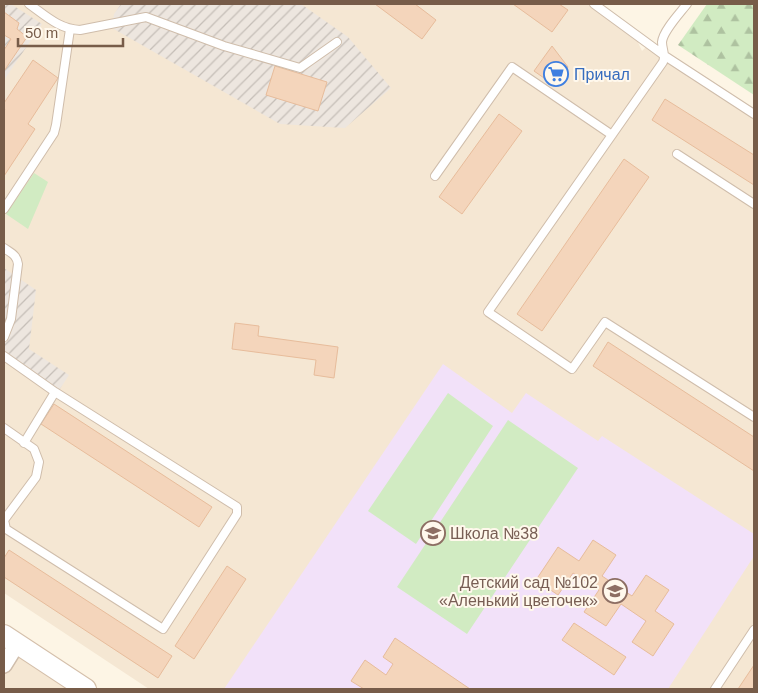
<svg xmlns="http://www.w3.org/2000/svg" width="758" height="693" viewBox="0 0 758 693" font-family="Arial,sans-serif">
	<defs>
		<pattern id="industrial-furrows" width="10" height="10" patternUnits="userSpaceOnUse" patternTransform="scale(1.25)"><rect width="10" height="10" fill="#ede6df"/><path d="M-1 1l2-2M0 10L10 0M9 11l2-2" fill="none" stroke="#c5beb7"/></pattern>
		<pattern id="forest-firs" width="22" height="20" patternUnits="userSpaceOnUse" patternTransform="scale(1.25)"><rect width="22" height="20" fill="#d1ebc2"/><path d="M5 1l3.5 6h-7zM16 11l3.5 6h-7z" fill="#aec2a0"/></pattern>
	</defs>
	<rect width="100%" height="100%" fill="#fdf5e5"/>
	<path fill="#f5e7d3" d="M4,4H589L636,38L642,51L650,43L754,109V689H149L4,593Z
		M4,635L86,689H4Z"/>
	<path fill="url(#industrial-furrows)" d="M4,4H11L42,24L4,80Z
		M121,4H301L348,37L391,88L345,128L280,124L112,28L114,14Z
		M4,268L36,290L29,349L69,375L58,392L4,354Z"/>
	<path fill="#f2e1f9" d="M443,364L512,413L526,393L598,441L602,436L754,534V556L668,689H224Z"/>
	<path fill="#d1ebc2" d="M34,173L48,182L28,229L6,214Z
		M448,393L493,426L416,544L368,511Z
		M508,420L578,468L467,634L397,587Z"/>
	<path fill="url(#forest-firs)" d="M707,4H754V95L678,45Z"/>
	<path fill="#f4d5bb" stroke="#e7bc9b" d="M375,4H415L436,20L422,39Z
		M513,4H559L568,10L552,32Z
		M4,12L19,23L17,29L27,37L4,71V50L11,39L4,35Z
		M552,46L568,67L554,85L534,71Z
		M33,60L58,78L28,124L35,129L4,176V111L5,109L4,108V103Z
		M275,66L327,82L318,111L266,95Z
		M665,99L754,155V185L652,120Z
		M499,114L522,131L462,214L439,197Z
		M624,159L649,177L542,331L517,314Z
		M235,323L259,326L258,336L338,347L334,378L314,375L316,360L232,349Z
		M608,342L754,437V471L593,366Z
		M54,404L212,507L199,527L41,424Z
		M593,540L616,555L602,576L632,596L646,575L669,590L655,611L674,624L653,656L632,642L646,621L621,604L606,626L584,612L599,590L573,573L558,595L536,580L558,547L579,561Z
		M9,550L172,656L158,678L4,577V558Z
		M227,566L246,579L194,659L175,646Z
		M574,623L626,657L614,675L562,640Z
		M395,638L470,689H364L351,681L365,660L386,675L393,664L383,657Z
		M754,665V689H738Z"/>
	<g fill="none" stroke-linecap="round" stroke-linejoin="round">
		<defs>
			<path id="lane" d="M29,4C46,16 59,29 80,30L146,17L224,46L300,68L337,42
				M594,4L665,56L754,114
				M687,4C680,13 663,31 662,42C662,50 666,55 663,62L488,312L572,369L605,322L754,417
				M677,154L754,204
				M435,176L512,67L612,135
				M4,209L54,133L56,125L70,29
				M4,248C11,253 17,255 18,264L11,319L4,337
				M4,356L55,392
				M4,428L34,449L39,462L36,477L4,520L6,529L163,629L237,514V507L55,392L24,443
				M715,689L754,630"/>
			<path id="street" d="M4,665L17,644"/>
			<path id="secondary" d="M4,635L86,689"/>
		</defs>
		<use href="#lane" stroke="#cfbdab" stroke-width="10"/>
		<use href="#street" stroke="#cfbdab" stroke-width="18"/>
		<use href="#secondary" stroke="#d4bfaa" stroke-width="22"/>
		<use href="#lane" stroke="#fff" stroke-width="8"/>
		<use href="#street" stroke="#fff" stroke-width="15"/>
		<use href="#secondary" stroke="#fff" stroke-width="20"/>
	</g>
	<defs>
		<symbol id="supermarket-ring" viewBox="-11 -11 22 22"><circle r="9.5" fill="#fff8ec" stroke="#3f7fe0" stroke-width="1.5"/><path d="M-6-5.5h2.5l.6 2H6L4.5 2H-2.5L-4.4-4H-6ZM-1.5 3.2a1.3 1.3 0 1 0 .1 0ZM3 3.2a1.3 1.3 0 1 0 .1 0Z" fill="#3f7fe0"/></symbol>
		<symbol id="school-ring" viewBox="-11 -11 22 22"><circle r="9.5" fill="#fff8ec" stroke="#8d6e63" stroke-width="1.5"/><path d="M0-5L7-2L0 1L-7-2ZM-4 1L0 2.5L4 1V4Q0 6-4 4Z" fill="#8d6e63"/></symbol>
	</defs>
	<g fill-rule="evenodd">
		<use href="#supermarket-ring" x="542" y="60" width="28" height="28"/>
		<use href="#school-ring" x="419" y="519" width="28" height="28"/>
		<use href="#school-ring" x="601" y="577" width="28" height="28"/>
	</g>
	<g text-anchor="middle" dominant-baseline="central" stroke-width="4" stroke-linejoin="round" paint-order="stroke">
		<g font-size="16" fill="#366cbe" stroke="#fff8ec" text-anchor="start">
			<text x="574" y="74">Причал</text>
		</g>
		<g font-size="16" fill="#785e54" stroke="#fff8ec" text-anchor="start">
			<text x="450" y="533">Школа №38</text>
			<text x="598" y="582" text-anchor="end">Детский сад №102<tspan x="598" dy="18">«Аленький цветочек»</tspan></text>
		</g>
	</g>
	<rect width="758" height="693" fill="none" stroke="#775c49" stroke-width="10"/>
	<path d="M18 38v8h105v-8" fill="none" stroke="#775c49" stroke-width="2.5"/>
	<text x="25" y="38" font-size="15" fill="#775c49" stroke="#fff8ec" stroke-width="4" paint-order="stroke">50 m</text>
</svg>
